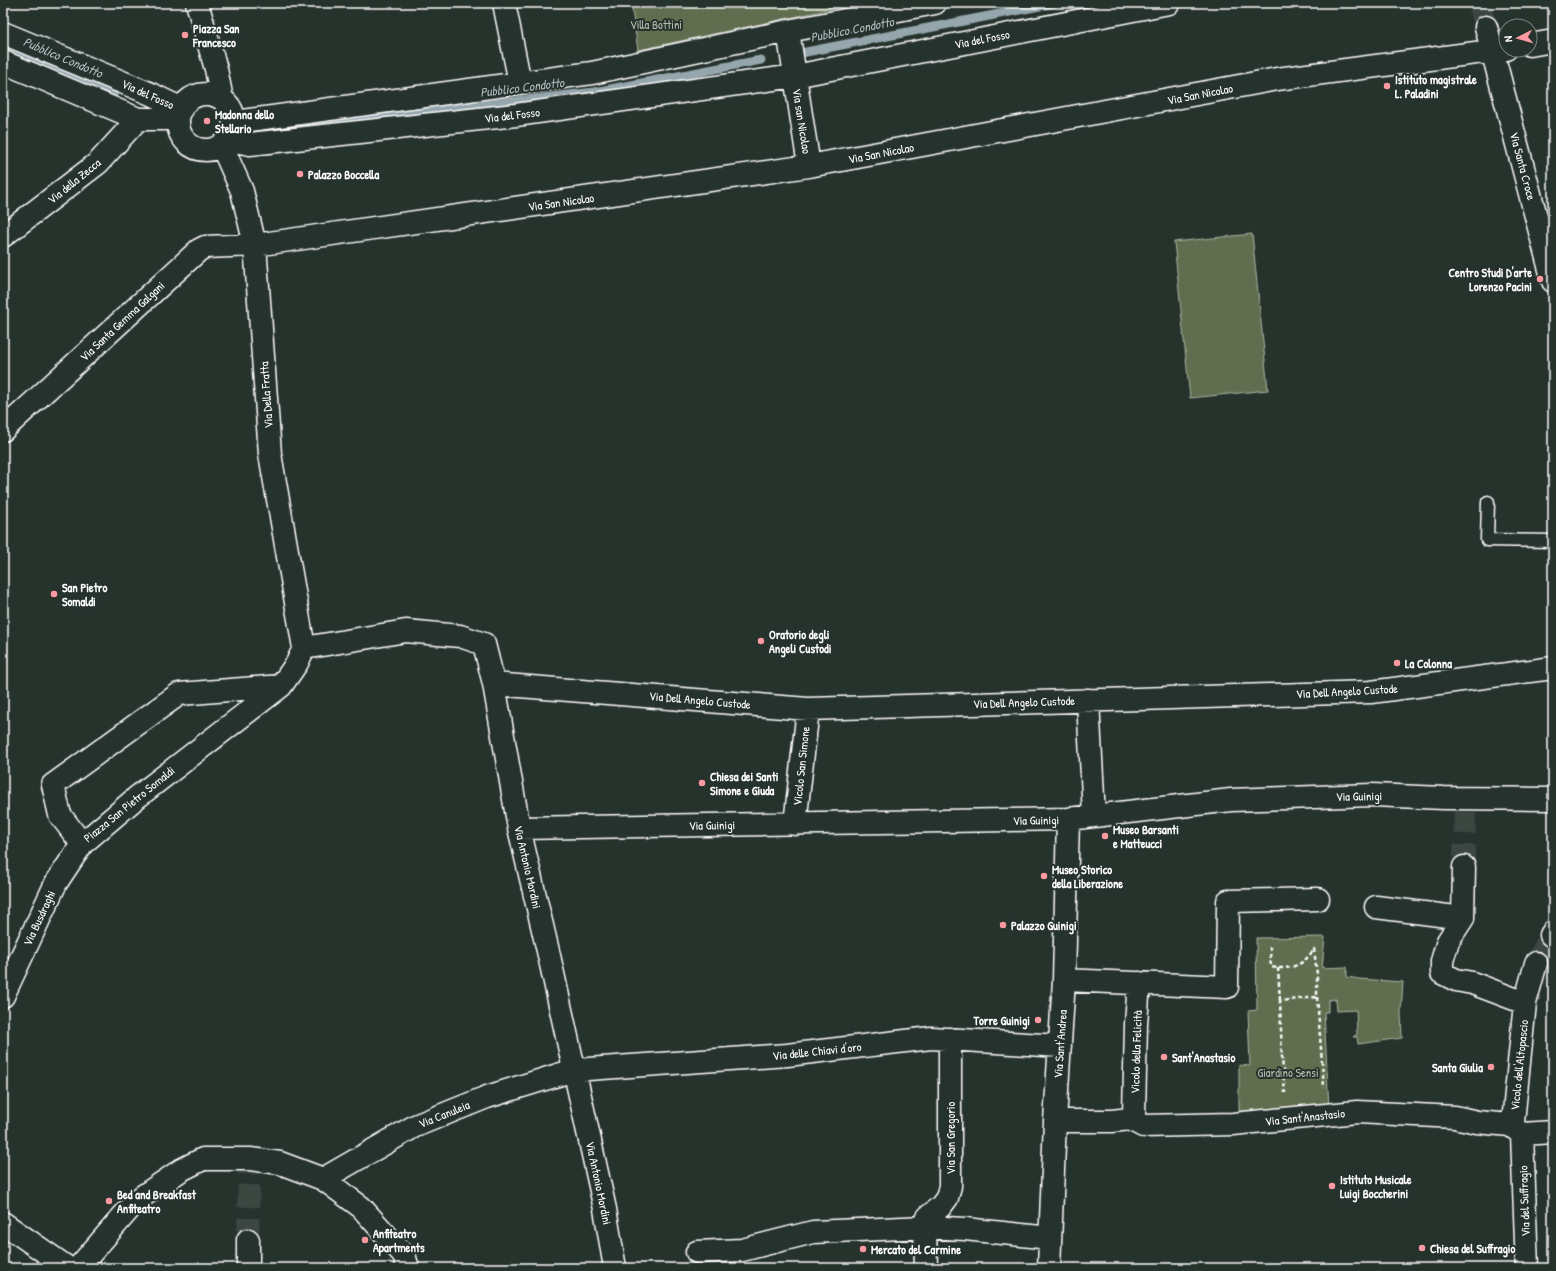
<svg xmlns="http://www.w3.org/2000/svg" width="1556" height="1271" viewBox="0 0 1556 1271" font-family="'Patrick Hand',sans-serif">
	<rect width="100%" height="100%" fill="#26332d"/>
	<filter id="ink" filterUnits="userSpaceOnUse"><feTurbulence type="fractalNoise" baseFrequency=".025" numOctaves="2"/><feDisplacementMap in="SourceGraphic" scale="8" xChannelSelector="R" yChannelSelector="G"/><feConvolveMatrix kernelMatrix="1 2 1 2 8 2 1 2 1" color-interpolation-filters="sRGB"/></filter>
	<g filter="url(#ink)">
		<path fill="#606e4f" stroke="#b0b6a7" d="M631,3H859L638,50Z
			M1252,234L1268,390L1190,398L1174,242Z
			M1325,937L1322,968L1347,967V977L1359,979L1403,982L1401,1011L1402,1038L1358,1044L1357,1037H1353L1357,1034L1356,1010L1337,1011L1336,999L1328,1000V1012H1324L1329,1109L1239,1115V1065L1250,1066L1248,1011L1257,1010L1256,938Z"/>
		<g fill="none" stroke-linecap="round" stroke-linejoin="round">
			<path stroke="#96a6ad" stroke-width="9" d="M3,46L114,93
				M796,54L1055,3
				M283,128L595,92L761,60"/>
			<path stroke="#3c4742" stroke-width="22" stroke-dasharray="22 11" stroke-linecap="butt" d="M1479,3L1486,27
				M1464,867L1465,806
				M1536,963L1551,935
				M248,1240L249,1172"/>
			<defs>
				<path id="lane" d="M1488,502L1487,540L1553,541"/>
				<path id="street" d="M197,3L216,69L222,99
					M504,3L520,83
					M1486,27L1553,281
					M788,31L809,166
					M3,33L151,94L182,109
					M1530,45L1553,41
					M3,62L138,119H178
					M178 122a28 28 0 1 1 56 0a28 28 0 1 1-56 0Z
					M235,122L592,73L788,31L935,3
					M229,140L250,144L516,115L795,76L1169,3
					M222,146L242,191L255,245L270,454L304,648
					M3,236L98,163L138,119
					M3,430L199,250L205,247L255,245L809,166L1277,79L1506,49
					M304,648L406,631L460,636L484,644L494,684L519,828L548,951L605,1209L615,1268
					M494,684L808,709L1371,692L1553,668
					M281,686L179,694L53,785L60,815L82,844L136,798L281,686L297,663L304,648
					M1088,700L1094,816
					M795,824L808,709
					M519,828L1068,819L1231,800L1372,795L1444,798L1553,799
					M1464,867L1463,918L1448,941L1442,961V973L1456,980L1472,983L1525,1003
					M1376,907L1463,918
					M1551,935L1553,932
					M1064,980L1227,987L1228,901L1318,899
					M3,996L56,883L82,844
					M1130,1119L1134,1115L1136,1024L1139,983
					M1055,1121H1112L1130,1119L1143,1126L1233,1124L1357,1112L1455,1117L1477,1122L1510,1125L1522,1134L1553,1132
					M1510,1125L1513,1122L1525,1003L1536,963
					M1522,1134L1527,1268
					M323,1179L415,1126L487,1097L574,1070L787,1055L931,1038L1060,1046
					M3,1223L68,1268
					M697,1252L742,1250L813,1232L925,1227L965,1229L1050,1238
					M78,1268L137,1200L181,1170L203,1159H250L280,1163L323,1179L361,1207L404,1255L408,1268
					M248,1268V1240
					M926,1268L925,1227L928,1217L941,1206L947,1198L950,1186V1039
					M1049,1268L1055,1121L1064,980L1068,819"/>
			</defs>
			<use href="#lane" stroke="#fff" stroke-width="15"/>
			<use href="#street" stroke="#fff" stroke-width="25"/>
			<path stroke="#fff" stroke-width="2.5" stroke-dasharray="4 3" stroke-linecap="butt" d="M1270,947L1271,967C1291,970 1303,966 1314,949L1317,974V997L1280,1001L1282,1058L1285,1093
				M1278,968L1280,1001
				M1317,997L1324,1088"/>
			<use href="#lane" stroke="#26332d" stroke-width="12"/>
			<use href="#street" stroke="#26332d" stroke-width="22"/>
		</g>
	</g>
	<g fill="#ff9aa2" stroke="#26332d" stroke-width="1.5">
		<circle cx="185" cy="35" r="4"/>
		<circle cx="1387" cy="86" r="4"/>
		<circle cx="207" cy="121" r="4"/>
		<circle cx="300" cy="174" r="4"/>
		<circle cx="1540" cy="279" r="4"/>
		<circle cx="54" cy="594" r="4"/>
		<circle cx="761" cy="641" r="4"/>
		<circle cx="1397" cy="663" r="4"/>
		<circle cx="702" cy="783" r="4"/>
		<circle cx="1105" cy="836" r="4"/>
		<circle cx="1044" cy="876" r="4"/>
		<circle cx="1003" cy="925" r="4"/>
		<circle cx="1038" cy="1020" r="4"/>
		<circle cx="1164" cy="1057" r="4"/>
		<circle cx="1491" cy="1067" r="4"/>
		<circle cx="1332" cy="1186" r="4"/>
		<circle cx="109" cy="1201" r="4"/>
		<circle cx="365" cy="1240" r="4"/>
		<circle cx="1422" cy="1248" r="4"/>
		<circle cx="863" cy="1249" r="4"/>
	</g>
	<g text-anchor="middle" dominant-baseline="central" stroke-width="4" stroke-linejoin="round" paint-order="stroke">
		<g font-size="12" fill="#b7beb0" stroke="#26332d">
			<text x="656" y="24">Villa Bottini</text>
			<text x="1288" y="1072">Giardino Sensi</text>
		</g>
		<g font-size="12" font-weight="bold" fill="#fff" stroke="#26332d" text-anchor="start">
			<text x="193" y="28">Piazza San<tspan x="193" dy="14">Francesco</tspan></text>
			<text x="1395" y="79">Istituto magistrale<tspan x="1395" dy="14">L. Paladini</tspan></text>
			<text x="215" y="114">Madonna dello<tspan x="215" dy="14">Stellario</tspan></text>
			<text x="308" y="174">Palazzo Boccella</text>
			<text x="1532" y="272" text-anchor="end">Centro Studi D'arte<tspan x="1532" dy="14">Lorenzo Pacini</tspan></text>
			<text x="62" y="587">San Pietro<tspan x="62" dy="14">Somaldi</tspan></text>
			<text x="769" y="634">Oratorio degli<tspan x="769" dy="14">Angeli Custodi</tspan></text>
			<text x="1405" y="663">La Colonna</text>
			<text x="710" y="776">Chiesa dei Santi<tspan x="710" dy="14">Simone e Giuda</tspan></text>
			<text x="1113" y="829">Museo Barsanti<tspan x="1113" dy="14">e Matteucci</tspan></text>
			<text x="1052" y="869">Museo Storico<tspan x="1052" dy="14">della Liberazione</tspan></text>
			<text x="1011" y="925">Palazzo Guinigi</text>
			<text x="1030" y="1020" text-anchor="end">Torre Guinigi</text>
			<text x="1172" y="1057">Sant'Anastasio</text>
			<text x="1483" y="1067" text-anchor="end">Santa Giulia</text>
			<text x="1340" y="1179">Istituto Musicale<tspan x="1340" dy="14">Luigi Boccherini</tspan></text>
			<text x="117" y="1194">Bed and Breakfast<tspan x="117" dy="14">Anfiteatro</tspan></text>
			<text x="373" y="1233">Anfiteatro<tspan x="373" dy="14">Apartments</tspan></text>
			<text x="1430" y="1248">Chiesa del Suffragio</text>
			<text x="871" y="1249">Mercato del Carmine</text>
		</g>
		<g font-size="12" fill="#fff" stroke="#26332d">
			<text transform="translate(982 39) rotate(-11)">Via del Fosso</text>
			<text transform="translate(148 94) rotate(24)">Via del Fosso</text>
			<text transform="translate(1200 94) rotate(-11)">Via San Nicolao</text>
			<text transform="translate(512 115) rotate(-7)">Via del Fosso</text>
			<text transform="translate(802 121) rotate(81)">Via san Nicolao</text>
			<text transform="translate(881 153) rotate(-11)">Via San Nicolao</text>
			<text transform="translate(1523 166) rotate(75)">Via Santa Croce</text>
			<text transform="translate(74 181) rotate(-39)">Via della Zecca</text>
			<text transform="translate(561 202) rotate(-8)">Via San Nicolao</text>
			<text transform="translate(122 321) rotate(-43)">Via Santa Gemma Galgani</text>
			<text transform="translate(266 395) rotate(-94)">Via Della Fratta</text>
			<text transform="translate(1347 691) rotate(-3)">Via Dell Angelo Custode</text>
			<text transform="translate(700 700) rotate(5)">Via Dell Angelo Custode</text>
			<text transform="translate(1024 702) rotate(-2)">Via Dell Angelo Custode</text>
			<text transform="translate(801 766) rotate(-84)">Vicolo San Simone</text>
			<text transform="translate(1359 796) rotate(-1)">Via Guinigi</text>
			<text transform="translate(129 804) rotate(-39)">Piazza San Pietro Somaldi</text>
			<text transform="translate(1036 820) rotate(-1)">Via Guinigi</text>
			<text transform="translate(712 825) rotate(-1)">Via Guinigi</text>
			<text transform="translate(528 867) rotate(77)">Via Antonio Mordini</text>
			<text transform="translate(39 918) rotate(-65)">Via Busdraghi</text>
			<text transform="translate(1060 1044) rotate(-86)">Via Sant'Andrea</text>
			<text transform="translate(817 1051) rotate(-6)">Via delle Chiavi d'oro</text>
			<text transform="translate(1136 1052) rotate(-88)">Vicolo della Felicità</text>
			<text transform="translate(1519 1065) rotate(-84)">Vicolo dell'Altopascio</text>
			<text transform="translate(444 1114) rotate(-22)">Via Canuleia</text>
			<text transform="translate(1305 1117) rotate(-6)">Via Sant'Anastasio</text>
			<text transform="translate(950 1138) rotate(-90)">Via San Gregorio</text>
			<text transform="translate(599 1183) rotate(78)">Via Antonio Mordini</text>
			<text transform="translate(1524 1201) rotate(-92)">Via del Suffragio</text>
		</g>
		<g font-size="13" font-style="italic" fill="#b0bcc1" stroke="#26332d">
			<text transform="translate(852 29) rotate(-11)">Pubblico Condotto</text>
			<text transform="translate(63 57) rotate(23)">Pubblico Condotto</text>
			<text transform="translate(522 87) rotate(-7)">Pubblico Condotto</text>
		</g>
	</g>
	<rect width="1556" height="1271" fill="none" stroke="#26332d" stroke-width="16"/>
	<rect x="8" y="8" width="1540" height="1255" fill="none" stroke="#fff" stroke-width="1.5" filter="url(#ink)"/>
	<g transform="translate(1518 38) rotate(264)"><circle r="19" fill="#26332d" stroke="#7d8581"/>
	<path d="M0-3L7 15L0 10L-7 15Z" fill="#ff9aa2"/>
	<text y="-6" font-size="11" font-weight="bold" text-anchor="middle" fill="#ffffff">N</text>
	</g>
</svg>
